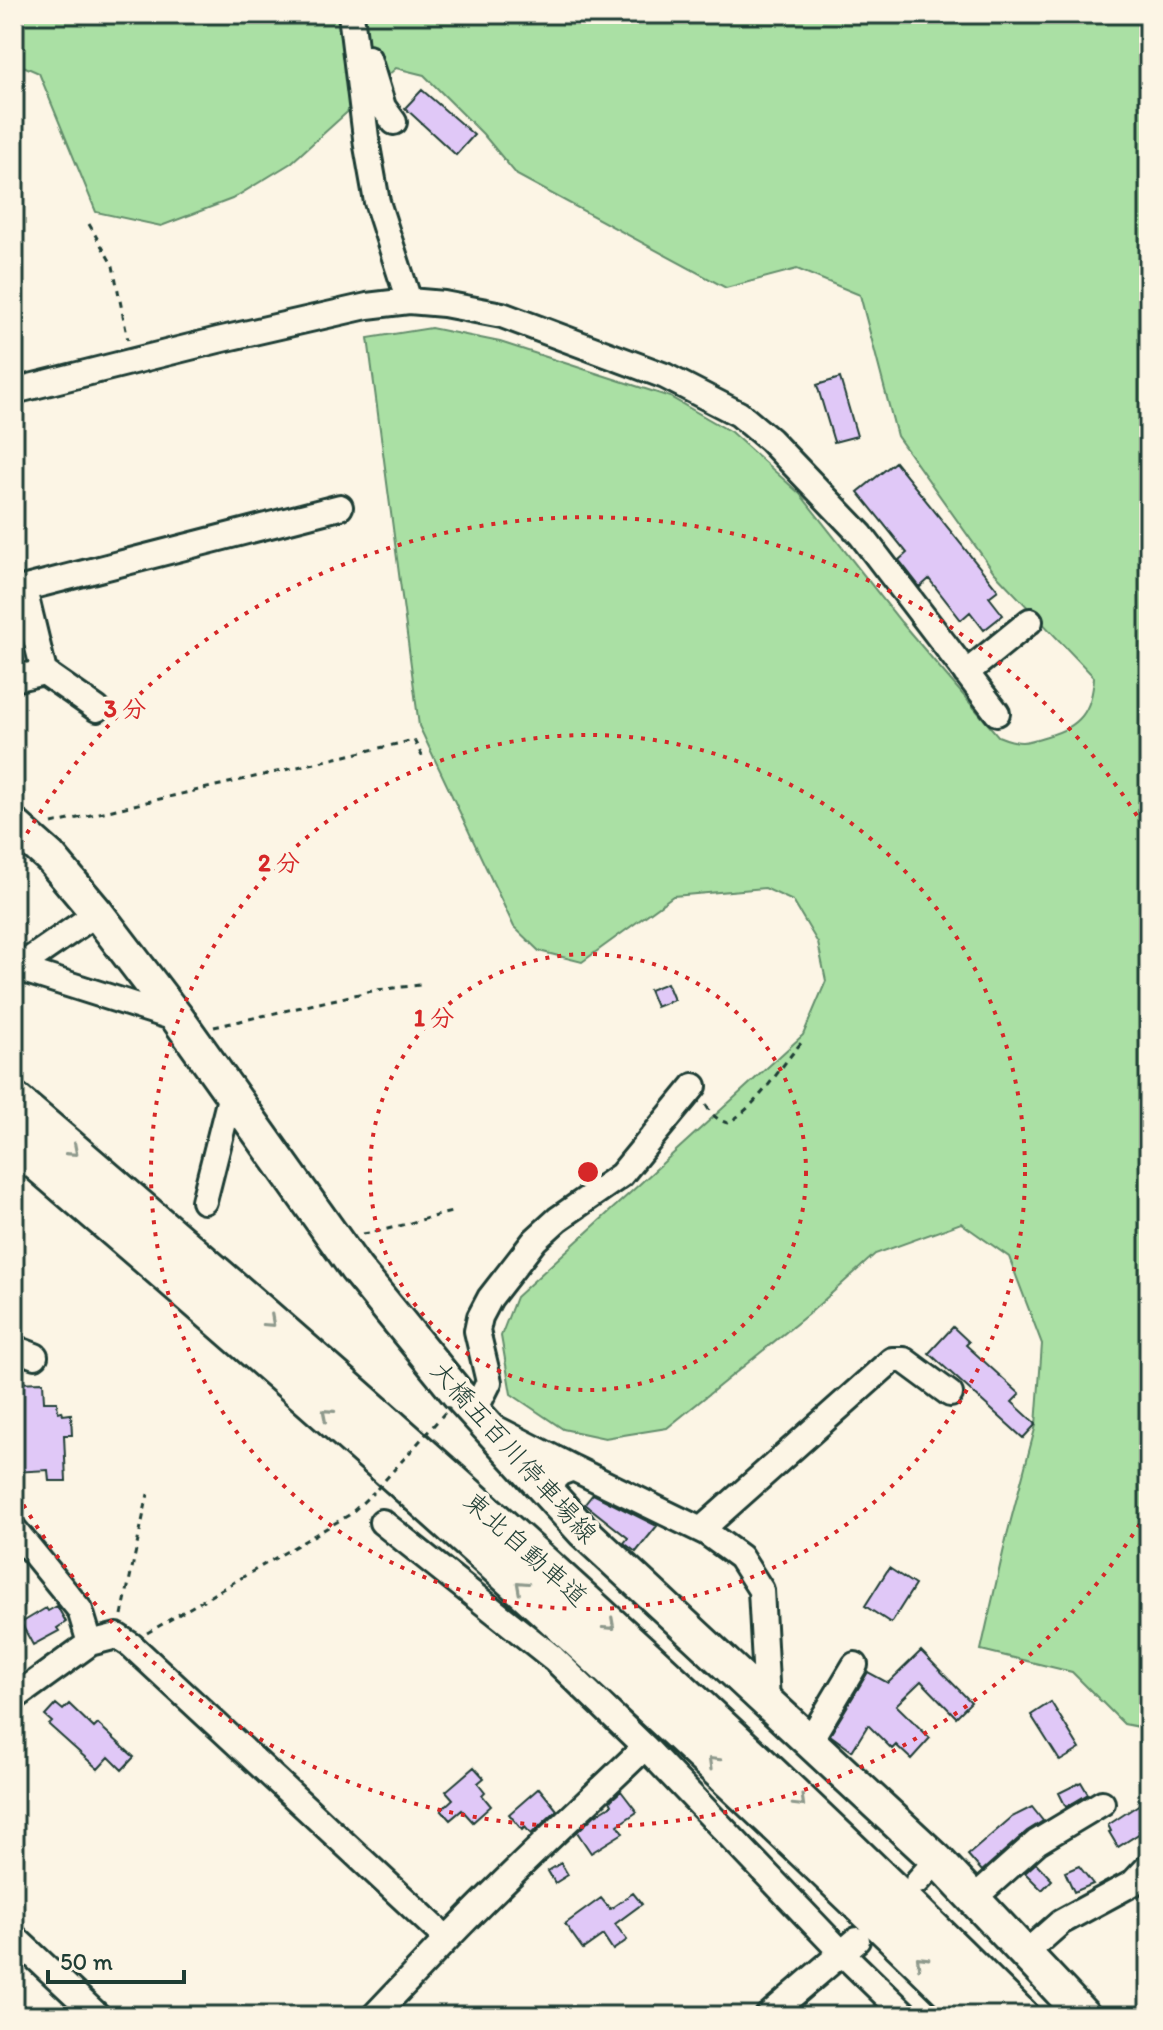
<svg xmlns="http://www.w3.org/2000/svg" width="1163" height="2030" viewBox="0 0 1163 2030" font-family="Itim,'Klee One',sans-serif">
	<rect width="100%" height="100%" fill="#fcf5e5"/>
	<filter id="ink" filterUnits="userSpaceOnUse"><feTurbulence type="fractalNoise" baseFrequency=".0125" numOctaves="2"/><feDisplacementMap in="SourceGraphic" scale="16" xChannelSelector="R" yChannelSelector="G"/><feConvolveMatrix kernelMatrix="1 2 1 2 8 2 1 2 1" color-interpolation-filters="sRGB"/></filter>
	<g filter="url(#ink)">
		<path fill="#aae0a4" stroke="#648e6c" stroke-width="2" d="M14,14H1149V1729L1124,1724L1072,1672L981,1650L1007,1535L1036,1425L1042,1344L1009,1257L961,1223L875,1254L812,1311L667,1428L605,1438L563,1429L511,1394L501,1336L516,1297L803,1035L826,981L818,943L793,901L765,888L673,896L582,962L539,951L514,927L419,726L368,338L431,328L500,342L670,397L731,432L800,494L901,622L998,736C1020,745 1025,743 1047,736C1080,727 1092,711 1094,677L994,572L897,436L860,295L797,269L726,288L517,175L483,134L424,75L396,68L291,163L232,199L161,226L96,212L39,73L14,62Z"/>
		<path fill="#e0c8f7" stroke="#1f3d34" stroke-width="2" d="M422,90L474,135L456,155L405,108Z
			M840,378L857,436L834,442L817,385Z
			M895,462L998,590L989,597L1003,615L984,630L970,612L961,620L929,579L920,587L899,560L907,553L858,492Z
			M667,983L674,1000L656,1007L649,990Z
			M953,1327L969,1342L966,1345L1020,1394L1012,1402L1036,1424L1023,1438L929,1353Z
			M43,1382L44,1402H57L58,1412L62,1411L63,1415L71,1414L72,1435H64L66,1481H49L48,1470L14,1472V1425H17L14,1383Z
			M593,1494L657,1526L636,1552L624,1543L628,1538L585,1504Z
			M889,1568L915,1585L891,1623L865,1606Z
			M57,1606L66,1622L57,1628L59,1631L33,1645L21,1623L46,1608L48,1611Z
			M921,1651L971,1702L956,1717L921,1681L896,1705L930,1738L911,1759L896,1745L892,1749L868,1725L852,1751L830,1735L868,1672L888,1683Z
			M1051,1702L1080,1749L1060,1761L1031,1715Z
			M56,1704L63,1710L69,1704L94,1728L98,1724L134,1757L122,1770L109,1757L98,1769L49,1725L52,1722L45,1716Z
			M474,1767L484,1778L478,1783L485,1792L482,1795L491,1806L473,1822L462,1810L450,1820L441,1810L453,1799L446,1791Z
			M1081,1782L1088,1794L1066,1807L1059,1793Z
			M539,1788L557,1810L531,1834L525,1827L522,1830L509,1814Z
			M621,1791L637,1812L618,1825L623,1833L591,1853L577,1832L594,1816L612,1805L610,1801Z
			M1149,1798V1824L1139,1830L1140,1833L1118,1847L1109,1832L1111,1831L1108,1825Z
			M1032,1807L1043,1821L1027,1831L982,1871L968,1855L1012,1817Z
			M561,1863L568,1875L555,1883L548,1871Z
			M1036,1863L1052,1880L1042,1890L1025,1873Z
			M1079,1866L1093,1884L1074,1892L1065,1872Z
			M633,1893L642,1904L615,1924L627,1940L613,1950L603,1935L583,1949L565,1924L601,1898L610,1909Z"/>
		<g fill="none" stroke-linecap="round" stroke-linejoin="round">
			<defs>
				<path id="minor" d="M368,58L383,107L394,122
					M409,301L444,304L502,315L665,376L739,414L770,440L861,535L997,713
					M14,391L218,340L367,306L409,301L377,202L367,146L351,14
					M24,589L44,672
					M14,591L340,507
					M966,673L1030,621
					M14,679L44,672L97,709
					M14,964L29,960L97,913
					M14,967L178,1019
					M204,1201L231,1094
					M14,1348L35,1356
					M474,1412L489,1382L477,1331L480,1317L490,1298L535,1240L558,1219L621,1175L694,1086
					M497,1429L573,1468
					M544,1489L560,1473L573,1468L707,1533L740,1557L761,1590L767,1701
					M382,1522L553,1658L645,1747
					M14,1529L80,1610L90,1643
					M701,1530L892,1360H904L950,1394
					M14,1698L90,1643L117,1636L131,1645L447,1939L374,2016
					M810,1740L855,1665
					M918,1881L937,1860
					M974,1898L1037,1842L1102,1803
					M14,1937L98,2016
					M447,1939C511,1872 579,1811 645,1747L842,1953L907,2016
					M1027,1952L1061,1922L1133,1883L1149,1866
					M768,2016L857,1940"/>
				<path id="major" d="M14,825L50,857L97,913L178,1019L356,1269L458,1394L583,1531L937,1860L1084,2016"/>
				<path id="highway" d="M14,1101C359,1395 699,1696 1020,2016
					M14,1142C344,1424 667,1712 976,2016"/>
			</defs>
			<use href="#minor" stroke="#1f3d34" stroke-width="30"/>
			<use href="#major" stroke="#1f3d34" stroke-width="38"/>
			<use href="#highway" stroke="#1f3d34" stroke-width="42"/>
			<path stroke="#1f3d34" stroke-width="3" stroke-dasharray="6 6" stroke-linecap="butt" d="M89,224L113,266L128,340
				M52,824L414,740L422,756
				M214,1027L376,990L420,985
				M706,1105C711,1114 718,1121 728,1123C761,1103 777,1070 802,1042
				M363,1234C394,1229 421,1219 452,1212
				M122,1615L148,1494
				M147,1633L349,1515L374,1492"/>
			<use href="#minor" stroke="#fcf5e5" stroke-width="24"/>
			<use href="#major" stroke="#fcf5e5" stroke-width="32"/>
			<use href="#highway" stroke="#fcf5e5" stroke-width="36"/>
			<path stroke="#1f3d34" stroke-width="3" stroke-dasharray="6 6" stroke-linecap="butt" d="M377,1489L450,1407"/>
		</g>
		<defs><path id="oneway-chevron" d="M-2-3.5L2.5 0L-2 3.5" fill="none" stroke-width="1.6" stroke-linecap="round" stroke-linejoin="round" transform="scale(2)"/></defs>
		<g stroke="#8e998c">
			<use href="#oneway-chevron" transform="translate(73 1151) rotate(41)"/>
			<use href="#oneway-chevron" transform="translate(270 1322) rotate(42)"/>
			<use href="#oneway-chevron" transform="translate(327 1414) rotate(-139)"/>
			<use href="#oneway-chevron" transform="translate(521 1586) rotate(-138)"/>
			<use href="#oneway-chevron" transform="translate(610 1625) rotate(42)"/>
			<use href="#oneway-chevron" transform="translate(713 1762) rotate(-136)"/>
			<use href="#oneway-chevron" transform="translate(800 1802) rotate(44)"/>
			<use href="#oneway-chevron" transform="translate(921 1961) rotate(-135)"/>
		</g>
	</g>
	<g fill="none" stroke="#d62828" stroke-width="4" stroke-dasharray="4 8">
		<circle cx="588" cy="1172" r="218"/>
		<circle cx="588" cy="1172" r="437"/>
		<path d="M1146 1514A655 655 0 0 1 15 1490M15 854A655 655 0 0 1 1146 830"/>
	</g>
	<g text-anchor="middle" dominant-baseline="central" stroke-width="8" stroke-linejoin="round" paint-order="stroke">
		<g font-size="26" fill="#1f3d34" stroke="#fcf5e5">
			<text transform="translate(514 1452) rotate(48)">大橋五百川停車場線</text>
			<text transform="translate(526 1549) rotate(42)">東北自動車道</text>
		</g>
	</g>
	<circle cx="588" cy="1172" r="12" fill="#d62828" stroke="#fcf5e5" stroke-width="4"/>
	<g font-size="24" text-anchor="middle" font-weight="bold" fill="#d62828" stroke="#fcf5e5" stroke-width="8" stroke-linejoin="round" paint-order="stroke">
		<text x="125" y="717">3 分</text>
		<text x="279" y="871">2 分</text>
		<text x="434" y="1026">1 分</text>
	</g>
	<rect width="1163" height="2030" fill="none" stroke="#fcf5e5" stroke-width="48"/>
	<rect x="24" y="24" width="1115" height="1982" fill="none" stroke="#1f3d34" stroke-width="3" filter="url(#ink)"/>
	<path d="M48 1970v12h136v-12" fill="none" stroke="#1f3d34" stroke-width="4"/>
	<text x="60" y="1970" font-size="24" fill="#1f3d34" stroke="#fcf5e5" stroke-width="6" paint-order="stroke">50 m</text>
</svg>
